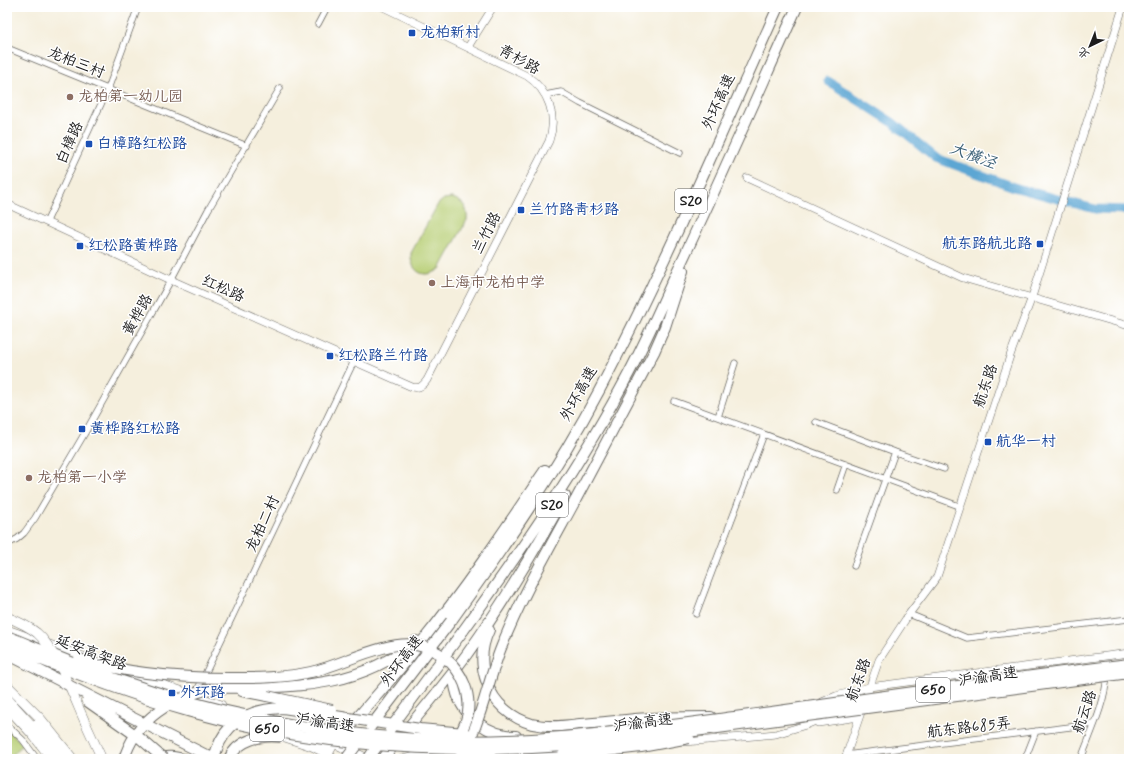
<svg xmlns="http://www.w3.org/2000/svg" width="1136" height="766" viewBox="0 0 1136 766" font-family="Mynerve,'LXGW WenKai TC',sans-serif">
	<rect width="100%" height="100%" fill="#fff"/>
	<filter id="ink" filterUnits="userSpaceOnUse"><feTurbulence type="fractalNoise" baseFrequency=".025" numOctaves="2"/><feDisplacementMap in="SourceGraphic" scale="8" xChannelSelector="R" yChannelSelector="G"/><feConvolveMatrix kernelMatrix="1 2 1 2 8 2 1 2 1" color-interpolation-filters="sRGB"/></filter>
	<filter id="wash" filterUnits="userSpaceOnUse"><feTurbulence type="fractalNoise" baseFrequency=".012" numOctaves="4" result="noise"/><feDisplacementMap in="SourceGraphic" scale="16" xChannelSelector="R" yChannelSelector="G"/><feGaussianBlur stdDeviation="0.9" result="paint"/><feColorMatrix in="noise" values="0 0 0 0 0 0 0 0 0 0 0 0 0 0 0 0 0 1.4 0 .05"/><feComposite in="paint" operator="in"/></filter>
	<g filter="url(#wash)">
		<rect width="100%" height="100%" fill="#f5efdd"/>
		<path fill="#b6cd72" stroke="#697447" d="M452,198C463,201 468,208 467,220L440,269C424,280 410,272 411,253L438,204L444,199Z
			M7,729L23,744L9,759H7Z"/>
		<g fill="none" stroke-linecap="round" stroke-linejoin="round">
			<path stroke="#5ba6d3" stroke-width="9" d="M828,81L892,122L936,158L1017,188L1095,209L1129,210"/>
		</g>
	</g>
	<g filter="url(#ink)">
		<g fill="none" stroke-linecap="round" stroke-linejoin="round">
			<defs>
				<path id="minor" d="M318,24L327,7
					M7,48L247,146
					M545,95L561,92L580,103L680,153
					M47,221L108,89L138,7
					M674,401L959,506
					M718,417L735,363
					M816,422L895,452
					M837,490L846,464
					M7,544L17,539L24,533L35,518L86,431L171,280L208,210L280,88
					M854,566L895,452L944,469
					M696,614L764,434
					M909,614L967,638L1129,619
					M196,693L354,361
					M7,725L23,740L37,759
					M846,755L1094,724
					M1025,759L1036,731
					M1081,759C1091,732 1105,704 1107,675"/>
				<path id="tertiary" d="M468,47L493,7
					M747,178L963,278L1129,326
					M7,204L171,280L412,387C419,389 423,386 427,380L549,141C558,116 548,90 527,76L383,7
					M822,702L836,696L869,687L1129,653
					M818,723L859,717
					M685,742L776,734L806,725L827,716
					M402,759L439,751
					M488,759L517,758
					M845,759L879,660L909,614L937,577L1011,353L1032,297L1123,7"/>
				<path id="primary" d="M7,630L89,659
					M131,674L221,705
					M7,707L32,734L52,759
					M36,724L51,740L65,759
					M282,736L312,746L328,754"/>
				<path id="trunk" d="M7,685L41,719L73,759
					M7,698L38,732L59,759
					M85,722L102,759
					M325,759L334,743L368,759"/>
				<path id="motorway" d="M575,501L654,352L665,327L683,271
					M451,621C504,547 556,472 599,391C665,266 720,136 778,7
					M489,630C481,647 480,665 487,683C494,703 511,718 532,724C548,728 565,726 580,724C599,723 617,721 635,719C660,717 686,717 711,717
					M463,631C523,548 581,464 629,373C645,343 659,311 673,280C716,190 756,98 797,7
					M454,671C455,678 454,684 456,690C462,717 490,736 516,736
					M206,690L215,688C290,686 353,692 416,641
					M242,691L267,696
					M340,737C368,706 395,675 421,643C466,588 506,528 545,470
					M317,738L331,759
					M159,759C166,755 175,757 184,759
					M383,759C410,724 440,691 467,654C503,604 535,550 565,496
					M432,759L438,755
					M513,759L562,756"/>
			</defs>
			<use href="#minor" stroke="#686660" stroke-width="7"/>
			<use href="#tertiary" stroke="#686660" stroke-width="8"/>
			<use href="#primary" stroke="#686660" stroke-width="10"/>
			<use href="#trunk" stroke="#686660" stroke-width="10"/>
			<use href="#motorway" stroke="#686660" stroke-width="12"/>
			<use href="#minor" stroke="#fff" stroke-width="5.5"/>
			<use href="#tertiary" stroke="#fff" stroke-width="7"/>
			<use href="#primary" stroke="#fff" stroke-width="9"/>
			<use href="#trunk" stroke="#fff" stroke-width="9"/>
			<use href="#motorway" stroke="#fff" stroke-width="10"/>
			<defs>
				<path id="trunk-bridge" d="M7,617C17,621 28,626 37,633C56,649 74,698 85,722"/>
				<path id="motorway-bridge" d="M7,636C44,651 81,667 119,680C215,713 316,733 417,739C527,746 633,730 742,716C871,698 1000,679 1129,664
					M7,646C68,671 128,694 191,712C331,751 476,757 620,741L1129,673
					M7,654L214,759
					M79,659C128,674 179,678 229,678C257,678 284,678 311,672C342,665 385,640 416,645C462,652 487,709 452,743
					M267,696L332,710
					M87,701L141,739L164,759
					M371,726L451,621
					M390,729L463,631
					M562,756L641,747L689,738
					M124,759C136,720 169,700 206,690
					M214,759C222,723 248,709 283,708L420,729L465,733
					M229,759C238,739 261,735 281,737
					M346,759L361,739
					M368,759L381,741
					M459,759C480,728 487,683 501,648C521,597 549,549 575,501"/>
			</defs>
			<use href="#trunk-bridge" stroke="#686660" stroke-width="10" stroke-linecap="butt"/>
			<use href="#motorway-bridge" stroke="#686660" stroke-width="12" stroke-linecap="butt"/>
			<use href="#trunk-bridge" stroke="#fff" stroke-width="9"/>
			<use href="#motorway-bridge" stroke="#fff" stroke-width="10"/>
		</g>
	</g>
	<g fill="#1a4fb4" stroke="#fff" stroke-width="1.5">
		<rect x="408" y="29" width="8" height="8" rx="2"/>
		<rect x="85" y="140" width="8" height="8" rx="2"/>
		<rect x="517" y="206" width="8" height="8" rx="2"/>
		<rect x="1036" y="240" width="8" height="8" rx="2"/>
		<rect x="76" y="242" width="8" height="8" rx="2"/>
		<rect x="326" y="352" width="8" height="8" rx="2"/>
		<rect x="78" y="425" width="8" height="8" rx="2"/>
		<rect x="984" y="438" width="8" height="8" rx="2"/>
		<rect x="168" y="689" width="8" height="8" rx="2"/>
	</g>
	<g fill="#8d6e63" stroke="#fff" stroke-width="1.5">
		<circle cx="70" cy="97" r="4"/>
		<circle cx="432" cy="283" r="4"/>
		<circle cx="29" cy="478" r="4"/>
	</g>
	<g text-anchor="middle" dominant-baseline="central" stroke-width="3" stroke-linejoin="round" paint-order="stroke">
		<g fill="#fff" stroke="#606060" stroke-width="1">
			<rect x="675" y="189" width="32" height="24" rx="3"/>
			<rect x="536" y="493" width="32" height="24" rx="3"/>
			<rect x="916" y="678" width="34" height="24" rx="3"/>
			<rect x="250" y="717" width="34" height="24" rx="3"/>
		</g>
		<g font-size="14" font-weight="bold" fill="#1c1c1c">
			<text x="691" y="201">S20</text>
			<text x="552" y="505">S20</text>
			<text x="933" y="690">G50</text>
			<text x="267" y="729">G50</text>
		</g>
		<g font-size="15" fill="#164399" stroke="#fff" text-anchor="start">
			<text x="420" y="33">龙柏新村</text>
			<text x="97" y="144">白樟路红松路</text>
			<text x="529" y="210">兰竹路青杉路</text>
			<text x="1032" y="244" text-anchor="end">航东路航北路</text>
			<text x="88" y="246">红松路黄桦路</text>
			<text x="338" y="356">红松路兰竹路</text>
			<text x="90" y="429">黄桦路红松路</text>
			<text x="996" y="442">航华一村</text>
			<text x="180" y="693">外环路</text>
		</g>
		<g font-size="15" fill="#1c1c1c" stroke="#fff">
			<text transform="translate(519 60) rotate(29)">青杉路</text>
			<text transform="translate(76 63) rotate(22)">龙柏三村</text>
			<text transform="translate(719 102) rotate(-66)">外环高速</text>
			<text transform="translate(70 143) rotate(-66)">白樟路</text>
			<text transform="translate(487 233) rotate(-63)">兰竹路</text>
			<text transform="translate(223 289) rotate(24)">红松路</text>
			<text transform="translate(138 315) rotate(-61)">黄桦路</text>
			<text transform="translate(986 386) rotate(-71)">航东路</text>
			<text transform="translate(579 394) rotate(-61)">外环高速</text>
			<text transform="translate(263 524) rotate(-65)">龙柏二村</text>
			<text transform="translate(91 653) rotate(21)">延安高架路</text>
			<text transform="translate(402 661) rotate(-53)">外环高速</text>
			<text transform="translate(988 677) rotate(-8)">沪渝高速</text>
			<text transform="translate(859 680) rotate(-70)">航东路</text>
			<text transform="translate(1085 712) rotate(-71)">航云路</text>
			<text transform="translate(325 723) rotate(8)">沪渝高速</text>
			<text transform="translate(643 723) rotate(-7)">沪渝高速</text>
			<text transform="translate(969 728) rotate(-7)">航东路685弄</text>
		</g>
		<g font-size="15" fill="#785e54" stroke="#fff" text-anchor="start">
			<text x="78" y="97">龙柏第一幼儿园</text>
			<text x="440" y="283">上海市龙柏中学</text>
			<text x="37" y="478">龙柏第一小学</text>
		</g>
		<g font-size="16" font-style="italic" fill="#3c6178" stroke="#fff">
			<text transform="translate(973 156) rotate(20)">大横泾</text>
		</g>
	</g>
	<rect width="1136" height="766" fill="none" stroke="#fff" stroke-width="24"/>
	<g transform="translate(1090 46) rotate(223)" stroke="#ffffff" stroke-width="3" paint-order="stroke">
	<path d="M0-3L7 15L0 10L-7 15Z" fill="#1c1c1c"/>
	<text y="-6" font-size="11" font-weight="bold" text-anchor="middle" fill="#1c1c1c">北</text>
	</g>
</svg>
